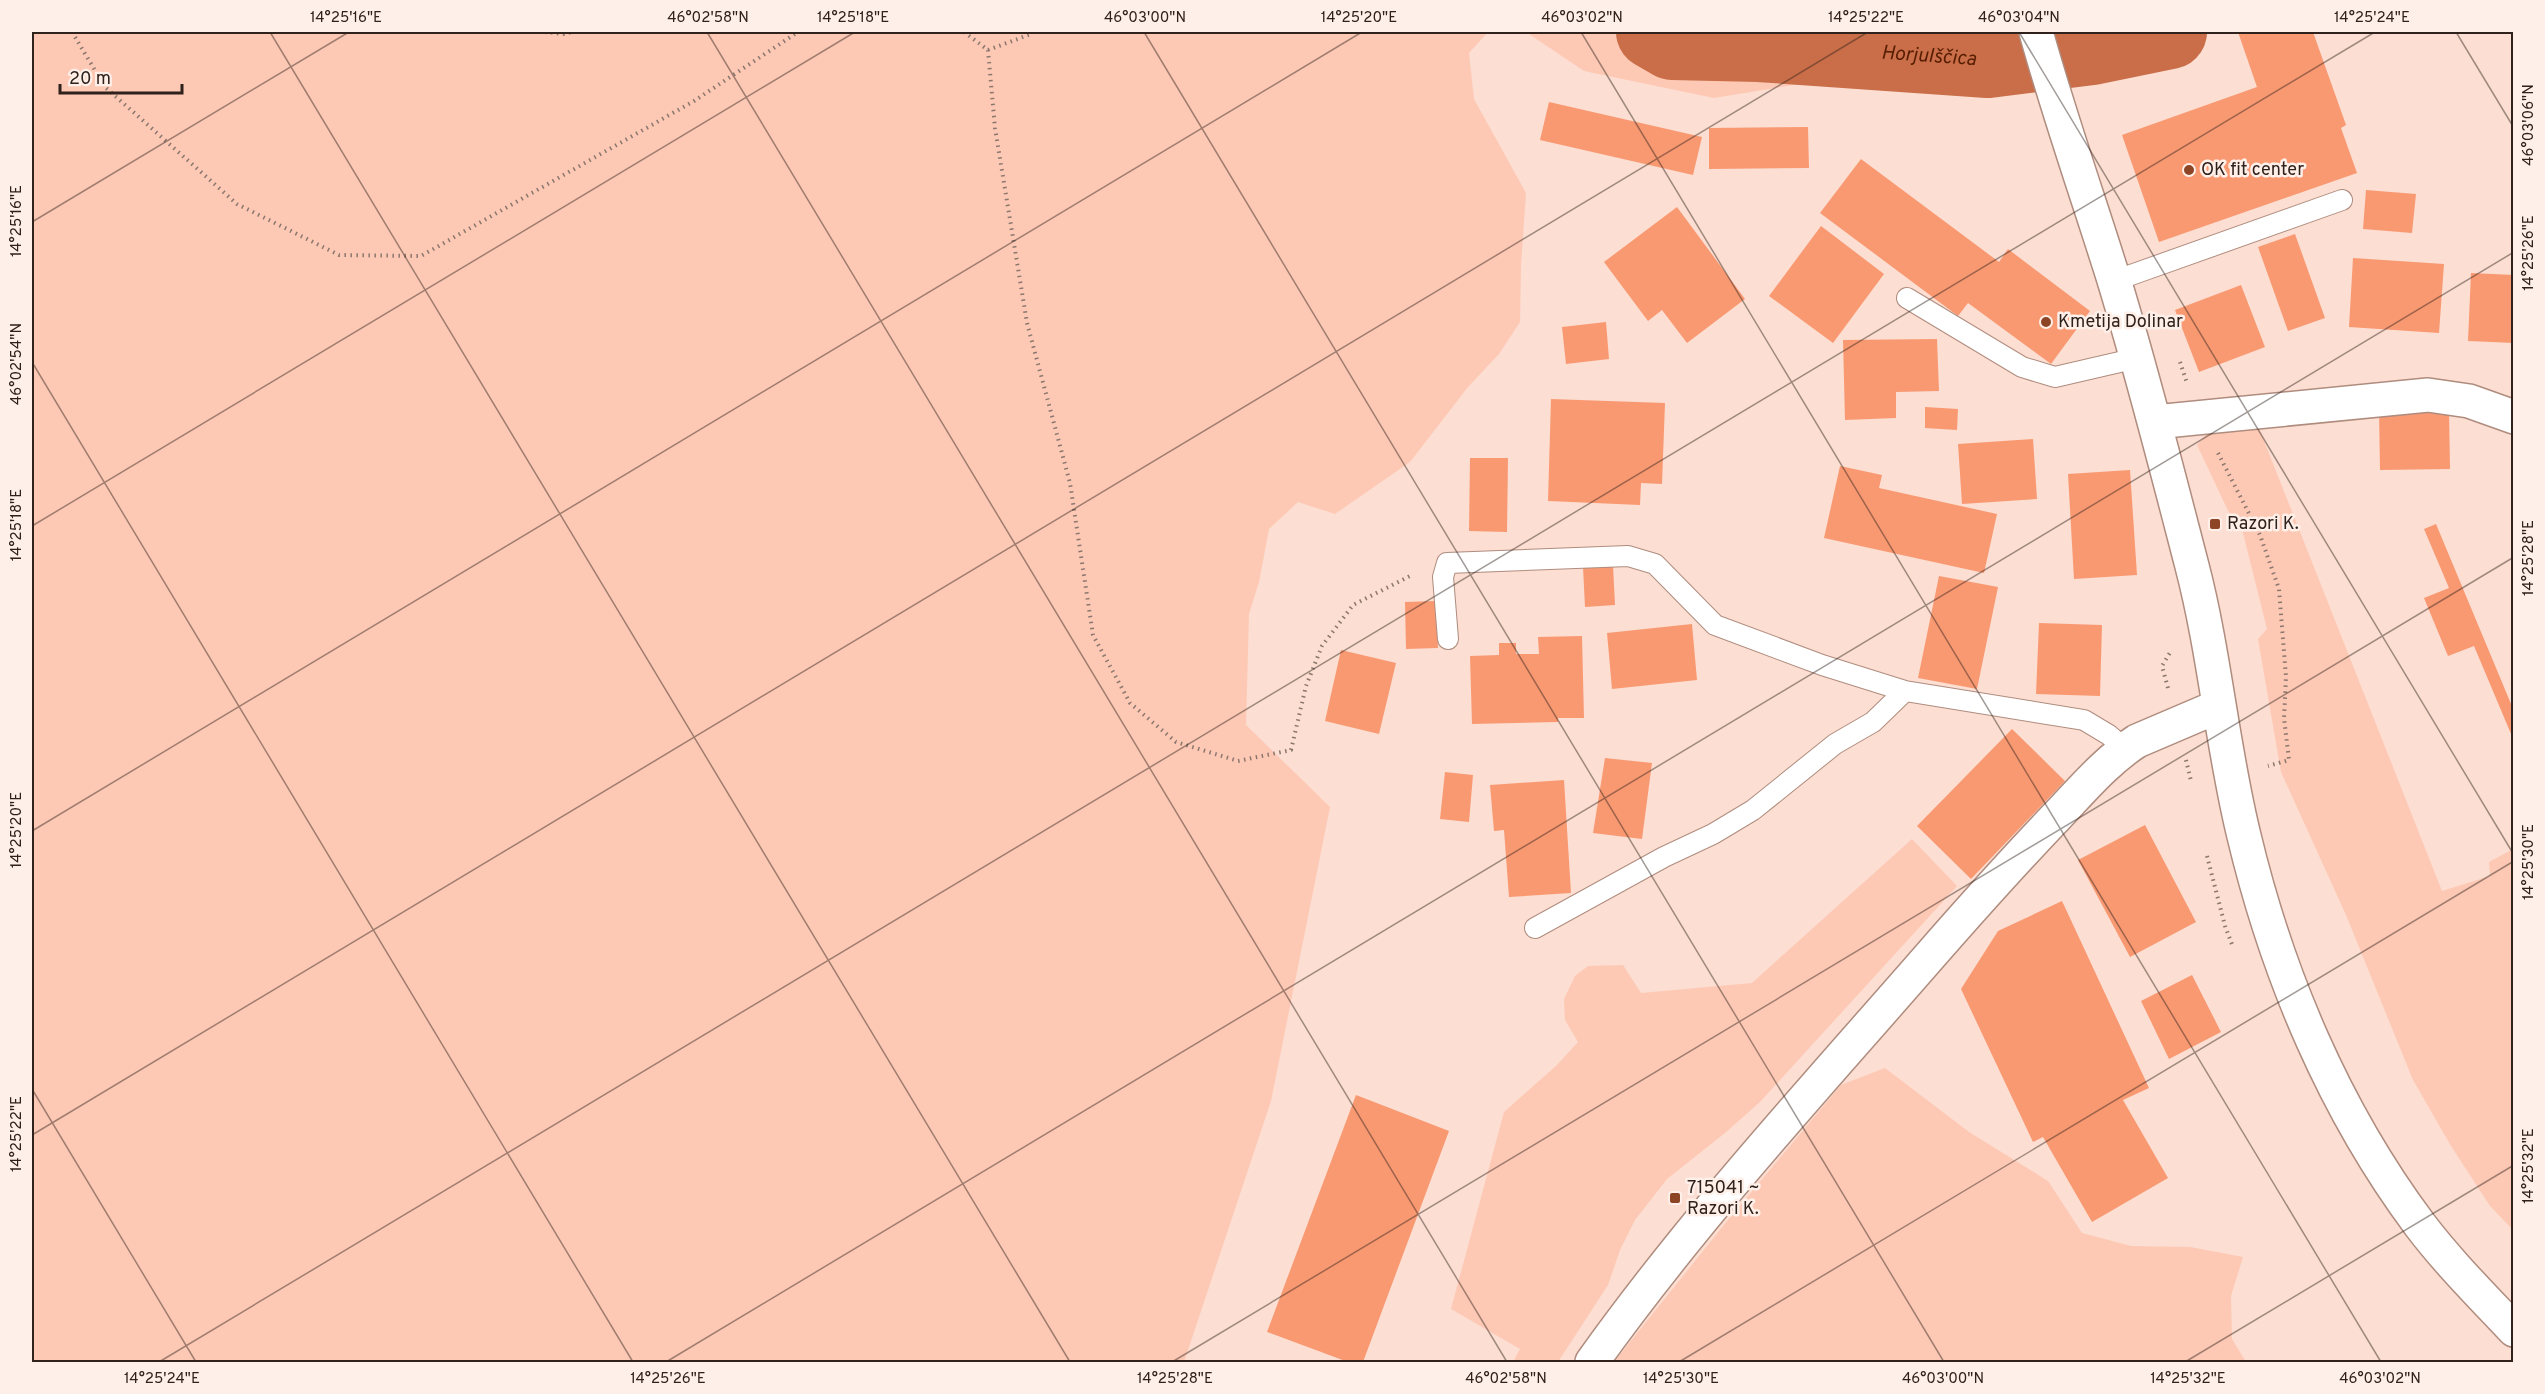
<svg xmlns="http://www.w3.org/2000/svg" width="2545" height="1394" viewBox="0 0 2545 1394" font-family="Overpass,sans-serif">
	<rect width="100%" height="100%" fill="#fcded2"/>
	<path fill="#fdc9b5" d="M32,32H1488L1469,53L1474,99L1526,193L1521,265L1520,322L1499,354L1468,387L1410,462L1335,514L1298,502L1269,529L1259,582L1249,614L1246,725L1330,807L1271,1101L1184,1362H32Z
		M1526,32H1866L1856,59L1825,80L1714,98L1584,71Z
		M2257,423L2442,891L2490,876L2489,862L2513,849V1230L2490,1206L2451,1146L2413,1080L2346,915L2281,772L2258,639L2267,629L2240,521L2231,517L2197,445L2209,431Z
		M1912,839L1957,886L1760,1102L1725,1133L1667,1179L1635,1220L1620,1250L1608,1285L1558,1362H1513L1520,1349L1451,1309L1504,1112L1557,1065L1578,1042L1565,1020L1564,999L1575,976L1588,966L1623,965L1641,993L1752,983Z
		M1885,1068L1969,1132L2048,1181L2082,1233L2131,1246L2190,1247L2243,1257L2231,1296L2232,1339L2246,1362H1614L1727,1221L1841,1085Z"/>
	<g fill="none" stroke-linecap="round" stroke-linejoin="round">
		<path stroke="#c96e48" stroke-width="12" d="M1909,32L1925,55"/>
		<path stroke="#c96e48" stroke-width="74" id="s1" d="M1653,32L1672,43L1759,45L1988,61L2092,48L2170,32"/>
	</g>
	<path fill="#f99972" d="M2238,32H2313L2346,125L2341,128L2357,173L2159,242L2122,135L2257,87Z
		M1549,102L1702,137L1693,175L1540,140Z
		M1808,127L1809,168L1709,169V128Z
		M1861,159L1999,262L2008,249L2090,311L2051,364L1968,303L1958,316L1820,213Z
		M2366,190L2416,194L2412,233L2363,229Z
		M1677,207L1745,299L1687,343L1662,310L1648,321L1604,262Z
		M1821,226L1884,274L1833,343L1769,296Z
		M2295,234L2325,318L2288,331L2258,247Z
		M2353,258L2444,264L2439,333L2349,327Z
		M2471,273L2514,275V343L2468,341Z
		M2241,285L2265,347L2199,372L2175,310Z
		M1606,322L1609,359L1566,364L1562,327Z
		M1937,339L1939,391L1896,392V418L1845,420L1843,340Z
		M1551,399L1665,403L1662,484L1641,483L1640,505L1548,501Z
		M1925,407L1958,409L1957,430L1925,428Z
		M2379,410H2449L2450,469L2380,470Z
		M2033,439L2037,499L1962,504L1958,444Z
		M1470,458H1508L1507,532L1469,531Z
		M1840,466L1882,475L1879,488L1997,514L1984,573L1824,538Z
		M2130,470L2137,575L2074,579L2068,474Z
		M2436,524L2514,711V741L2474,646L2448,656L2424,598L2449,588L2424,529Z
		M1613,565L1615,605L1585,607L1583,567Z
		M1939,576L1998,587L1977,689L1918,678Z
		M1436,601L1438,648L1406,649L1405,602Z
		M2039,623L2102,625L2100,696L2036,694Z
		M1692,624L1697,680L1612,689L1607,633Z
		M1582,636L1584,718H1558V722L1472,724L1470,656L1499,655V643H1516V654H1539L1538,637Z
		M1341,650L1396,663L1379,734L1325,721Z
		M2012,729L2065,781L1971,879L1917,826Z
		M1605,758L1652,763L1642,839L1593,833Z
		M1445,772L1473,775L1469,822L1440,819Z
		M1564,780L1571,893L1509,897L1504,830L1494,831L1490,785Z
		M2145,825L2196,922L2130,957L2078,860Z
		M2062,901L2149,1088L2123,1100L2168,1178L2092,1222L2043,1137L2033,1142L1961,989L1998,931Z
		M2192,975L2221,1032L2169,1059L2141,1001Z
		M1356,1095L1449,1131L1363,1362H1348L1267,1332Z"/>
	<g fill="none" stroke-linecap="round" stroke-linejoin="round">
		<defs>
			<path id="lane" d="M2114,281L2342,200
				M1907,298L2022,367L2055,377L2137,358
				M1448,639L1443,577L1447,563L1628,556L1655,564L1715,625L1822,665L1905,691L2084,720L2109,735L2125,749
				M1535,928L1664,857L1713,834L1753,810L1835,744L1873,722L1905,691"/>
			<path id="street" d="M2155,422L2428,395L2469,401L2514,417"/>
			<path id="secondary" d="M2036,32C2059,115 2088,197 2114,280C2143,375 2167,470 2192,566C2215,654 2222,747 2244,836C2277,974 2334,1110 2420,1225C2448,1262 2482,1296 2514,1330
				M1592,1362C1694,1219 1814,1089 1929,957C1971,909 2013,862 2057,816C2082,790 2106,761 2137,741L2219,706"/>
		</defs>
		<use href="#lane" stroke="#af8c7e" stroke-width="22"/>
		<use href="#street" stroke="#af8c7e" stroke-width="36"/>
		<use href="#secondary" stroke="#af8c7e" stroke-width="36"/>
		<path stroke="#8c776e" stroke-width="4" stroke-dasharray="1.5 4.5" stroke-linecap="butt" d="M72,32L105,87L237,204L339,255L421,256L694,101L798,32
			M545,32L564,34L572,32
			M964,32L988,50L995,128L1027,323L1070,483L1093,635L1130,703L1176,742L1238,761L1291,750L1306,686L1322,646L1353,605L1412,575
			M988,50L1031,34V32
			M2180,362L2187,383
			M2218,453L2260,535L2279,589L2286,677L2284,718L2289,760L2268,766
			M2168,688L2162,666L2171,651
			M2186,760L2191,781
			M2207,856L2225,926L2233,947"/>
		<use href="#lane" stroke="#fff" stroke-width="20"/>
		<use href="#street" stroke="#fff" stroke-width="33"/>
		<use href="#secondary" stroke="#fff" stroke-width="33"/>
	</g>
	<path fill="none" stroke="#2f211b" stroke-width="1.5" stroke-opacity="0.45" d="M270,32L1070,1362M707,32L1507,1362M1144,32L1944,1362M1581,32L2381,1362M2019,32L2514,855M2456,32L2514,128M32,222L349,32M32,362L633,1362M32,526L855,32M32,831L1362,32M32,1089L196,1362M32,1135L1868,32M159,1362L2375,32M666,1362L2514,252M1172,1362L2514,557M1679,1362L2514,861M2185,1362L2514,1165"/>
	<g fill="#8d4526" stroke="#feefe9" stroke-width="2">
		<circle cx="2189" cy="170" r="6"/>
		<circle cx="2046" cy="322" r="6"/>
		<rect x="2209" y="518" width="12" height="12" rx="3"/>
		<rect x="1669" y="1192" width="12" height="12" rx="3"/>
	</g>
	<g text-anchor="middle" dominant-baseline="central" stroke-width="5" stroke-linejoin="round" paint-order="stroke">
		<g font-size="18" fill="#2f211b" stroke="#feefe9" text-anchor="start">
			<text x="2201" y="170">OK fit center</text>
			<text x="2058" y="322">Kmetija Dolinar</text>
			<text x="2227" y="524">Razori K.</text>
			<text x="1687" y="1188">715041 ~<tspan x="1687" dy="21">Razori K.</tspan></text>
		</g>
		<g font-size="20" font-style="italic" fill="#571d00" stroke="#feefe9">
			<text stroke="none"><textPath href="#s1" startOffset="279">Horjulščica</textPath></text>
		</g>
	</g>
	<rect width="2545" height="1394" fill="none" stroke="#feefe9" stroke-width="66"/>
	<path d="M60 84v9h122v-9" fill="none" stroke="#2f211b" stroke-width="3"/>
	<text x="69" y="84" font-size="18" fill="#2f211b" stroke="#feefe9" stroke-width="4.5" paint-order="stroke">20 m</text>
	<rect x="33" y="33" width="2479" height="1328" fill="none" stroke="#2f211b" stroke-width="2"/>
	<g font-size="15" text-anchor="middle" fill="#2f211b">
		<text x="346" y="22">14°25'16"E</text>
		<text x="708" y="22">46°02'58"N</text>
		<text x="853" y="22">14°25'18"E</text>
		<text x="1145" y="22">46°03'00"N</text>
		<text x="1359" y="22">14°25'20"E</text>
		<text x="1582" y="22">46°03'02"N</text>
		<text x="1866" y="22">14°25'22"E</text>
		<text x="2019" y="22">46°03'04"N</text>
		<text x="2372" y="22">14°25'24"E</text>
		<text transform="translate(2528 125) rotate(-90)" y="5">46°03'06"N</text>
		<text transform="translate(16 221) rotate(-90)" y="5">14°25'16"E</text>
		<text transform="translate(2528 253) rotate(-90)" y="5">14°25'26"E</text>
		<text transform="translate(16 364) rotate(-90)" y="5">46°02'54"N</text>
		<text transform="translate(16 525) rotate(-90)" y="5">14°25'18"E</text>
		<text transform="translate(2528 558) rotate(-90)" y="5">14°25'28"E</text>
		<text transform="translate(16 830) rotate(-90)" y="5">14°25'20"E</text>
		<text transform="translate(2528 862) rotate(-90)" y="5">14°25'30"E</text>
		<text transform="translate(16 1134) rotate(-90)" y="5">14°25'22"E</text>
		<text transform="translate(2528 1166) rotate(-90)" y="5">14°25'32"E</text>
		<text x="162" y="1383">14°25'24"E</text>
		<text x="668" y="1383">14°25'26"E</text>
		<text x="1175" y="1383">14°25'28"E</text>
		<text x="1506" y="1383">46°02'58"N</text>
		<text x="1681" y="1383">14°25'30"E</text>
		<text x="1943" y="1383">46°03'00"N</text>
		<text x="2188" y="1383">14°25'32"E</text>
		<text x="2380" y="1383">46°03'02"N</text>
	</g>
</svg>
